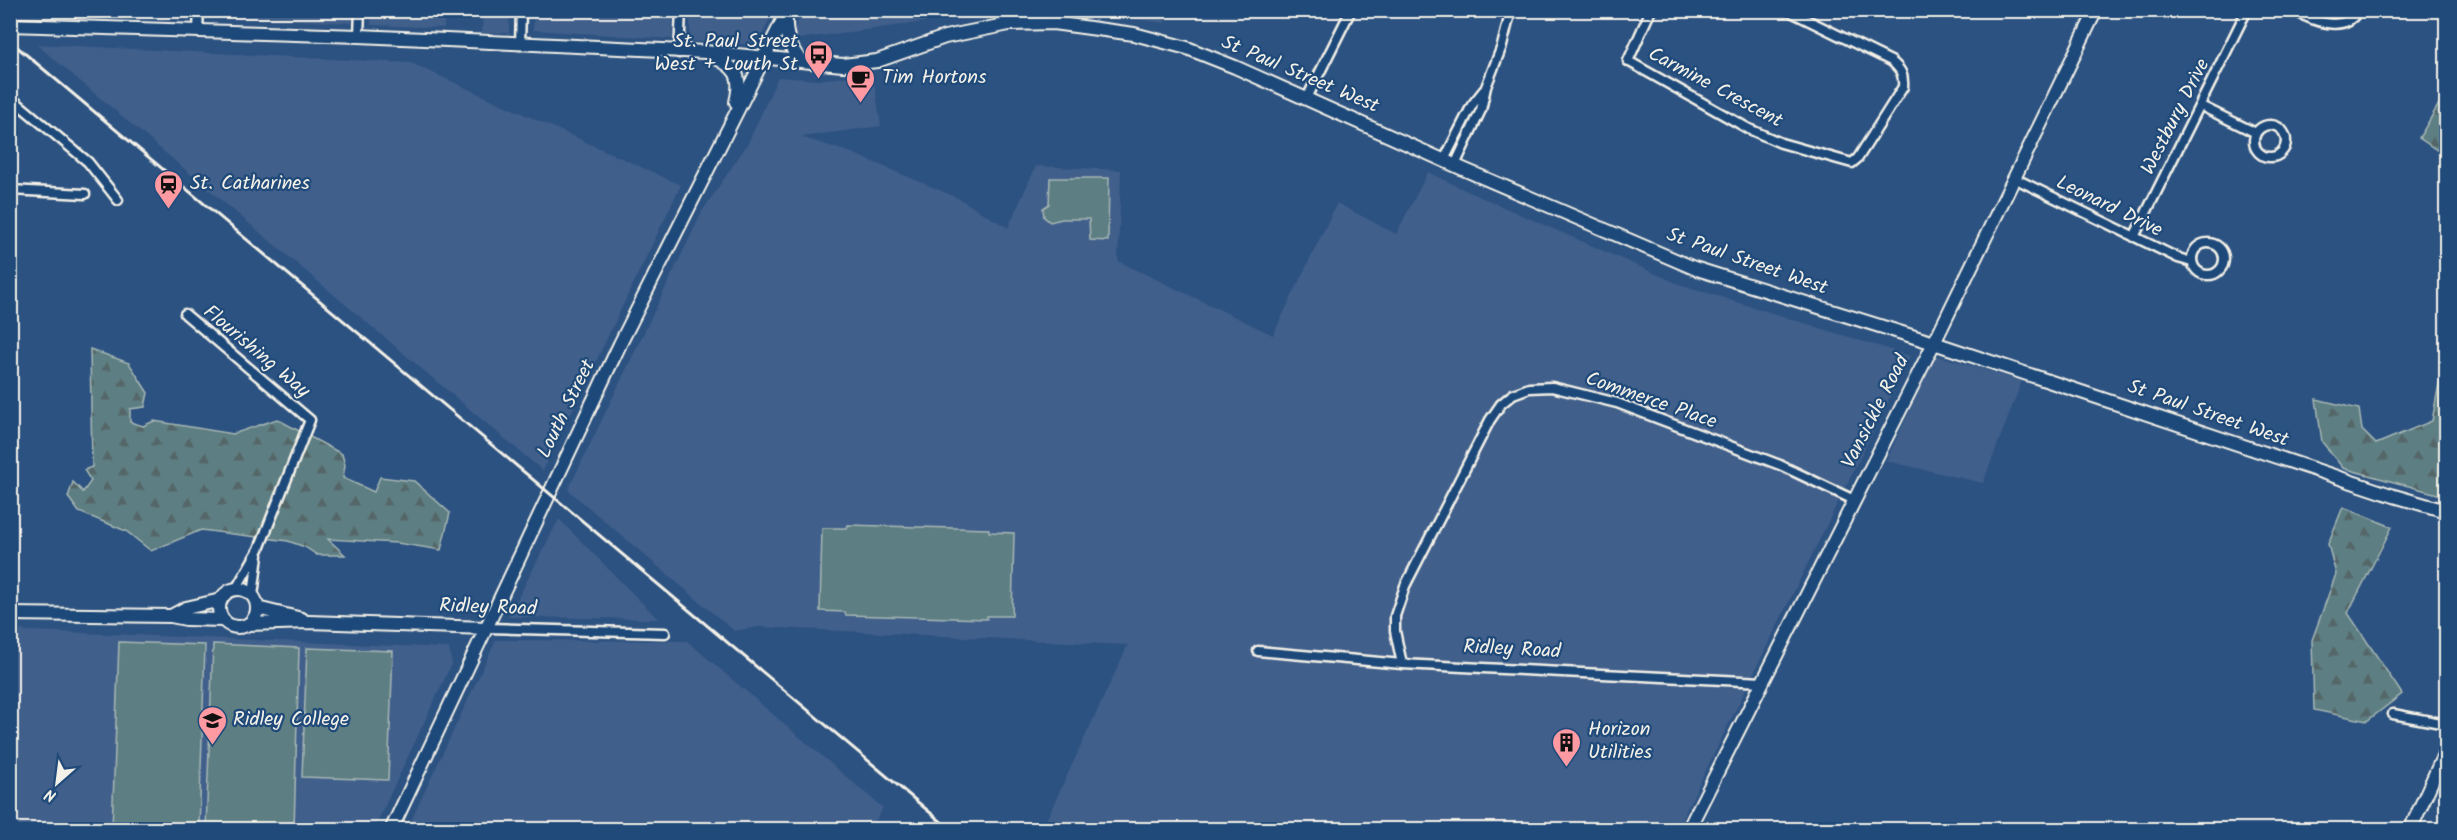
<svg xmlns="http://www.w3.org/2000/svg" width="2457" height="840" viewBox="0 0 2457 840" font-family="Kalam,sans-serif">
	<defs>
		<pattern id="forest-firs" width="22" height="20" patternUnits="userSpaceOnUse" patternTransform="scale(1.5)"><rect width="22" height="20" fill="#5d7e82"/><path d="M5 1l3.5 6h-7zM16 11l3.5 6h-7z" fill="#546667"/></pattern>
	</defs>
	<rect width="100%" height="100%" fill="#2c5281"/>
	<filter id="ink" filterUnits="userSpaceOnUse"><feTurbulence type="fractalNoise" baseFrequency=".0167" numOctaves="2"/><feDisplacementMap in="SourceGraphic" scale="12" xChannelSelector="R" yChannelSelector="G"/><feConvolveMatrix kernelMatrix="1 2 1 2 8 2 1 2 1" color-interpolation-filters="sRGB"/></filter>
	<g filter="url(#ink)">
		<path fill="#405e8b" d="M80,10L353,11L352,23Z
			M371,11H444V28L371,25Z
			M483,11H510L509,33H482Z
			M534,11H673L672,39L533,30Z
			M690,11V10L773,11L758,45L690,41Z
			M802,11V10L936,11L932,21L798,39L794,31Z
			M1082,11L1170,10V11L1164,23Z
			M36,44L411,63L681,185L543,471Z
			M873,73L881,126L801,137L852,153L958,198L1008,228L1036,166L1121,170L1118,261L1273,335L1337,203L1396,234L1428,172L1469,192L1679,284L1910,356L1677,829H1042L1128,645L759,627L734,631L568,490L703,210L748,143L778,77L819,80Z
			M1936,355L2022,381L1983,483L1886,461Z
			M559,519L658,619L508,617Z
			M11,630L449,648L452,663L374,829L11,830Z
			M496,640L687,641L883,808L870,830L407,829Z"/>
		<path fill="url(#forest-firs)" stroke="#a8b8b5" stroke-width="1.5" d="M2446,92V156L2419,138Z
			M90,349L129,363L148,393L145,407L130,409V422L143,426L154,421L233,434L277,419L342,454L345,465L343,478L374,492L380,477L414,481L450,513L441,550L397,543L328,539L345,555H317L305,547L288,541L201,530L151,551L126,531L79,512L68,497L73,482L83,492L91,481L84,470L92,467Z
			M2446,361V492L2441,495L2343,468L2322,442L2316,399L2359,409L2362,430L2376,444L2432,421L2438,389Z
			M2343,507L2392,527L2348,613L2402,694L2367,721L2314,710L2312,640L2336,574L2328,544Z"/>
		<path fill="#5d7e82" stroke="#a8b8b5" stroke-width="1.5" d="M1050,178H1109L1108,241L1090,240L1089,219H1062L1050,222L1044,217L1043,208L1049,204Z
			M848,525L989,529V532L1014,533L1012,616H987V619L846,615L845,612L820,611L822,528H847Z
			M119,642L205,645L199,829H112Z
			M213,644L299,648L294,829H206Z
			M307,648L393,651L388,780L302,777Z"/>
		<g fill="none" stroke-linecap="round" stroke-linejoin="round">
			<defs>
				<path id="street" d="M1651,10L1628,61L1749,129L1781,143L1852,163L1858,158L1903,87C1904,75 1901,69 1891,61L1787,10
					M2293,10C2311,20 2345,35 2358,10
					M198,30L199,10
					M359,36L360,10
					M520,45L521,10
					M679,53L681,10
					M10,97L88,162L118,200
					M1307,98L1351,10
					M2201,106L2256,133
					M2254 141a16 16 0 1 1 32 0a16 16 0 1 1-32 0Z
					M1444,160L1472,105L1484,90
					M1455,165L1481,110L1486,87L1502,46L1511,10
					M2014,178L2178,258L2192,262
					M10,190L85,194
					M2134,237L2247,10
					M2192 259a16 16 0 1 1 32 0a16 16 0 1 1-32 0Z
					M185,314L310,420L259,549L236,589
					M253,596L258,555
					M486,628L665,633
					M1258,651L1402,664L1763,682
					M1402,664L1395,631V616L1405,586L1490,420L1501,404L1513,394L1529,388L1552,387L1617,403L1780,465L1854,500
					M2393,714L2446,724"/>
				<path id="secondary" d="M786,15C785,34 789,47 801,61
					M10,25L359,36L705,52L843,65L877,61L945,37L1009,24L1053,23L1134,34L1187,48L1235,67L1463,169L1694,268L1934,343L2394,496L2446,511
					M714,57C738,68 742,77 736,102
					M219 608a19 19 0 1 1 38 0a19 19 0 1 1-38 0Z
					M257,608L302,619
					M10,614L171,616L186,619L223,620
					M171,616L186,608L221,600
					M249,624L309,622L486,628
					M391,830L620,344L788,10
					M1688,830L1934,343L2096,10
					M2410,830L2446,750"/>
			</defs>
			<use href="#street" stroke="#f4f1e8" stroke-width="13"/>
			<use href="#secondary" stroke="#f4f1e8" stroke-width="16"/>
			<use href="#street" stroke="#1f4a7a" stroke-width="8"/>
			<use href="#secondary" stroke="#1f4a7a" stroke-width="12"/>
			<path stroke="#f4f1e8" stroke-width="3" d="M10,41L951,830"/>
		</g>
	</g>
	<defs>
		<symbol id="bus-pin" viewBox="-11 -11 22 30"><path d="M0 17L-7.5 6A9.5 9.5 0 1 1 7.5 6Z" fill="#ff9aa2" stroke="#1f4a7a"/><path d="M-5-6H5V4H4V6H2V4H-2V6H-4V4H-5ZM-3.5-4V0h7V-4ZM-3.5 1.2v1.5H-2V1.2ZM2 1.2v1.5H3.5V1.2Z" fill="#111"/></symbol>
		<symbol id="cafe-pin" viewBox="-11 -11 22 30"><path d="M0 17L-7.5 6A9.5 9.5 0 1 1 7.5 6Z" fill="#ff9aa2" stroke="#1f4a7a"/><path d="M-5.5-4.5H6V0H3Q3 3.5 0 3.5H-2.5Q-5.5 3.5-5.5 0ZM3-3.2v2h1.7v-2ZM-6 4.5H4V6H-6Z" fill="#111"/></symbol>
		<symbol id="station-pin" viewBox="-11 -11 22 30"><path d="M0 17L-7.5 6A9.5 9.5 0 1 1 7.5 6Z" fill="#ff9aa2" stroke="#1f4a7a"/><path d="M-3-6H3Q5-6 5-4V2Q5 4 3 4L4.5 6H3L1.5 4h-3L-3 6H-4.5L-3 4Q-5 4-5 2V-4Q-5-6-3-6ZM-3.5-4v3h7v-3ZM-3.5 1v1.5H-2V1ZM2 1v1.5H3.5V1Z" fill="#111"/></symbol>
		<symbol id="school-pin" viewBox="-11 -11 22 30"><path d="M0 17L-7.5 6A9.5 9.5 0 1 1 7.5 6Z" fill="#ff9aa2" stroke="#1f4a7a"/><path d="M0-5L7-2L0 1L-7-2ZM-4 1L0 2.5L4 1V4Q0 6-4 4Z" fill="#111"/></symbol>
		<symbol id="building-pin" viewBox="-11 -11 22 30"><path d="M0 17L-7.5 6A9.5 9.5 0 1 1 7.5 6Z" fill="#ff9aa2" stroke="#1f4a7a"/><path d="M-4-6H4V6H1V3H-1V6H-4ZM-2.5-4.3h1.7v1.8h-1.7ZM.8-4.3h1.7v1.8H.8ZM-2.5-1h1.7V.8h-1.7ZM.8-1h1.7V.8H.8Z" fill="#111"/></symbol>
	</defs>
	<g fill-rule="evenodd">
		<use href="#bus-pin" x="802" y="38" width="33" height="45"/>
		<use href="#cafe-pin" x="844" y="62" width="33" height="45"/>
		<use href="#station-pin" x="152" y="168" width="33" height="45"/>
		<use href="#school-pin" x="196" y="704" width="33" height="45"/>
		<use href="#building-pin" x="1550" y="726" width="33" height="45"/>
	</g>
	<g text-anchor="middle" dominant-baseline="central" stroke-width="4.5" stroke-linejoin="round" paint-order="stroke">
		<g font-size="20" fill="#f4f1e8" stroke="#1f4a7a" text-anchor="start">
			<text x="798" y="42" text-anchor="end">St. Paul Street<tspan x="798" dy="23">West + Louth St</tspan></text>
			<text x="882" y="78">Tim Hortons</text>
			<text x="190" y="184">St. Catharines</text>
			<text x="233" y="720">Ridley College</text>
			<text x="1588" y="730">Horizon<tspan x="1588" dy="23">Utilities</tspan></text>
		</g>
		<g font-size="20" fill="#f4f1e8" stroke="#1f4a7a">
			<text transform="translate(1300 75) rotate(23)">St Paul Street West</text>
			<text transform="translate(1715 88) rotate(28)">Carmine Crescent</text>
			<text transform="translate(2176 117) rotate(-63)">Westbury Drive</text>
			<text transform="translate(2109 207) rotate(26)">Leonard Drive</text>
			<text transform="translate(1747 262) rotate(19)">St Paul Street West</text>
			<text transform="translate(256 352) rotate(40)">Flourishing Way</text>
			<text transform="translate(1651 401) rotate(19)">Commerce Place</text>
			<text transform="translate(567 409) rotate(-64)">Louth Street</text>
			<text transform="translate(1876 412) rotate(-63)">Vansickle Road</text>
			<text transform="translate(2208 414) rotate(19)">St Paul Street West</text>
			<text transform="translate(488 608) rotate(2)">Ridley Road</text>
			<text transform="translate(1512 650) rotate(3)">Ridley Road</text>
		</g>
	</g>
	<rect width="2457" height="840" fill="none" stroke="#1f4a7a" stroke-width="36"/>
	<rect x="18" y="18" width="2421" height="804" fill="none" stroke="#f4f1e8" stroke-width="2" filter="url(#ink)"/>
	<g transform="translate(57 783) rotate(208)" stroke="#1f4a7a" stroke-width="4.5" paint-order="stroke">
	<path d="M0-4.5L10 22L0 15L-10 22Z" fill="#f4f1e8"/>
	<text y="-9" font-size="16" font-weight="bold" text-anchor="middle" fill="#f4f1e8">N</text>
	</g>
</svg>
